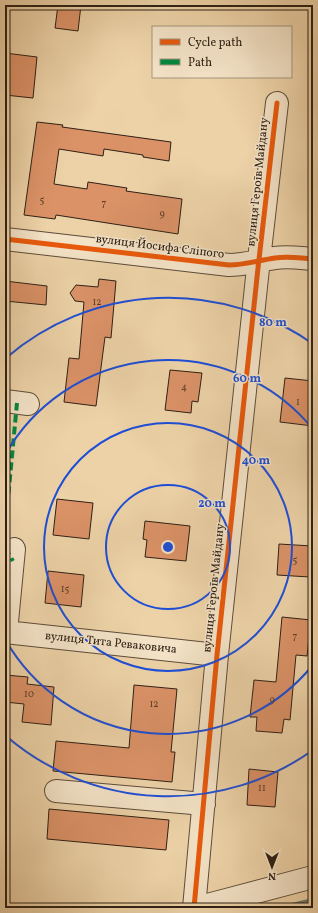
<svg xmlns="http://www.w3.org/2000/svg" width="318" height="913" viewBox="0 0 318 913" font-family="Vollkorn,serif">
	<rect width="100%" height="100%" fill="#edd2a7"/>
	<filter id="stains"><feTurbulence type="fractalNoise" baseFrequency=".005" numOctaves="4"/><feColorMatrix values="0 0 0 0 .2 0 0 0 0 .09 0 0 0 0 .02 0 0 0 .5 -.17"/></filter>
	<radialGradient id="worn" r=".72"><stop offset=".6" stop-color="#630" stop-opacity="0"/><stop offset="1" stop-color="#630" stop-opacity=".3"/></radialGradient>
	<g fill="none" stroke-linecap="round" stroke-linejoin="round">
		<path stroke="#6e7b6e" stroke-width="6" d="M284,908L313,901"/>
	</g>
	<path fill="#db9267" stroke="#2e2015" d="M58,5H81L78,31L55,28Z
		M5,53L37,57L33,98L5,95Z
		M37,122L63,125L62,127L171,142L169,161L143,157V155L104,149L103,156L59,149L54,184L87,189L88,182L127,188L126,191L182,199L178,234L56,215L55,219L24,215Z
		M99,279L116,281L111,338L105,337L96,406L64,402L69,358L79,359L84,302L75,301L70,293L76,285L98,287Z
		M5,281L47,286L46,305L5,301Z
		M170,370L202,373L198,402L192,401L191,413L165,410Z
		M285,378L313,381V426L280,422Z
		M57,499L93,503L89,539L53,535Z
		M145,521L190,526L186,561L145,557L147,540L143,539Z
		M279,544L312,546L310,577L277,575Z
		M48,571L84,575L81,607L45,603Z
		M282,617L311,620L307,656L296,655L290,720L284,719L282,733L256,731L257,717H250L254,680L276,682Z
		M5,675L28,677L27,684L54,687L51,725L22,722L24,704L5,702Z
		M134,685L177,689L171,752H175L172,782L53,771L56,741L129,748Z
		M249,769L278,772L275,807L247,805Z
		M49,809L169,820L166,850L47,839Z"/>
	<g fill="none" stroke-linecap="round" stroke-linejoin="round">
		<defs>
			<path id="minor" d="M5,239L229,265C245,265 260,260 275,258C288,256 300,258 313,259
				M5,401L28,404
				M5,632L217,655
				M6,632L14,549
				M56,791L204,804
				M194,908L217,655L258,268L277,103
				M196,908L313,877"/>
		</defs>
		<use href="#minor" stroke="#5e4c3a" stroke-width="24"/>
		<use href="#minor" stroke="#f3e2c6" stroke-width="22"/>
		<path stroke="#00873e" stroke-width="4" stroke-dasharray="8 4" stroke-linecap="butt" d="M5,530L17,403
			M5,548L13,561"/>
		<defs>
			<path id="cycleway" d="M5,239L229,265C245,265 260,260 275,258C288,256 300,258 313,259
				M194,908L217,655L258,268L277,103"/>
		</defs>
		<use href="#cycleway" stroke="#f3e2c6" stroke-width="8"/>
		<use href="#cycleway" stroke="#e8590c" stroke-width="5"/>
	</g>
	<g fill="none" stroke="#1d4ed8" stroke-width="2">
		<circle cx="168" cy="547" r="62"/>
		<circle cx="168" cy="547" r="124"/>
		<path d="M312 666A187 187 0 0 1 5 639M5 455A187 187 0 0 1 312 428"/>
		<path d="M313 750A249 249 0 0 1 6 736M6 358A249 249 0 0 1 313 344"/>
	</g>
	<g text-anchor="middle" dominant-baseline="central" stroke-width="3" stroke-linejoin="round" paint-order="stroke">
		<g font-size="10" fill="#593c2a">
			<text x="42" y="200">5</text>
			<text x="104" y="203">7</text>
			<text x="162" y="214">9</text>
			<text x="97" y="302">12</text>
			<text x="184" y="387">4</text>
			<text x="298" y="402">1</text>
			<text x="295" y="560">5</text>
			<text x="65" y="589">15</text>
			<text x="295" y="636">7</text>
			<text x="29" y="694">10</text>
			<text x="272" y="700">9</text>
			<text x="154" y="704">12</text>
			<text x="262" y="788">11</text>
		</g>
		<g font-size="12" fill="#2e2015" stroke="#f3e2c6">
			<text transform="translate(258 182) rotate(-84)">вулиця Героїв Майдану</text>
			<text transform="translate(160 247) rotate(7)">вулиця Йосифа Сліпого</text>
			<text transform="translate(214 588) rotate(-84)">вулиця Героїв Майдану</text>
			<text transform="translate(111 643) rotate(6)">вулиця Тита Реваковича</text>
		</g>
	</g>
	<circle cx="168" cy="547" r="6" fill="#1d4ed8" stroke="#f3e2c6" stroke-width="2"/>
	<g font-size="12" text-anchor="middle" font-weight="bold" fill="#1d4ed8" stroke="#f3e2c6" stroke-width="3" stroke-linejoin="round" paint-order="stroke">
		<text x="273" y="326">80 m</text>
		<text x="247" y="382">60 m</text>
		<text x="256" y="464">40 m</text>
		<text x="212" y="507">20 m</text>
	</g>
	<rect width="318" height="913" fill="none" stroke="#edd2a7" stroke-width="20"/>
	<rect x="6" y="6" width="306" height="901" fill="none" stroke="#2e2015" stroke-width="2"/>
	<rect x="10" y="10" width="298" height="893" fill="none" stroke="#2e2015"/>
	<rect x="152" y="26" width="140" height="52" fill="#f3e2c6" stroke="#a4947f"/>
	<rect x="160" y="39" width="20" height="6" fill="#e8590c" stroke="#a4947f"/>
	<text x="188" y="46" font-size="12" fill="#2e2015">Cycle path</text>
	<rect x="160" y="59" width="20" height="6" fill="#00873e" stroke="#a4947f"/>
	<text x="188" y="66" font-size="12" fill="#2e2015">Path</text>
	<g transform="translate(272 867) rotate(180)" stroke="#f3e2c6" stroke-width="3" paint-order="stroke">
	<path d="M0-3L7 15L0 10L-7 15Z" fill="#2e2015"/>
	<text y="-6" font-size="11" font-weight="bold" text-anchor="middle" fill="#2e2015">N</text>
	</g>
	<rect width="100%" height="100%" filter="url(#stains)"/>
	<rect width="100%" height="100%" fill="url(#worn)"/>
</svg>
